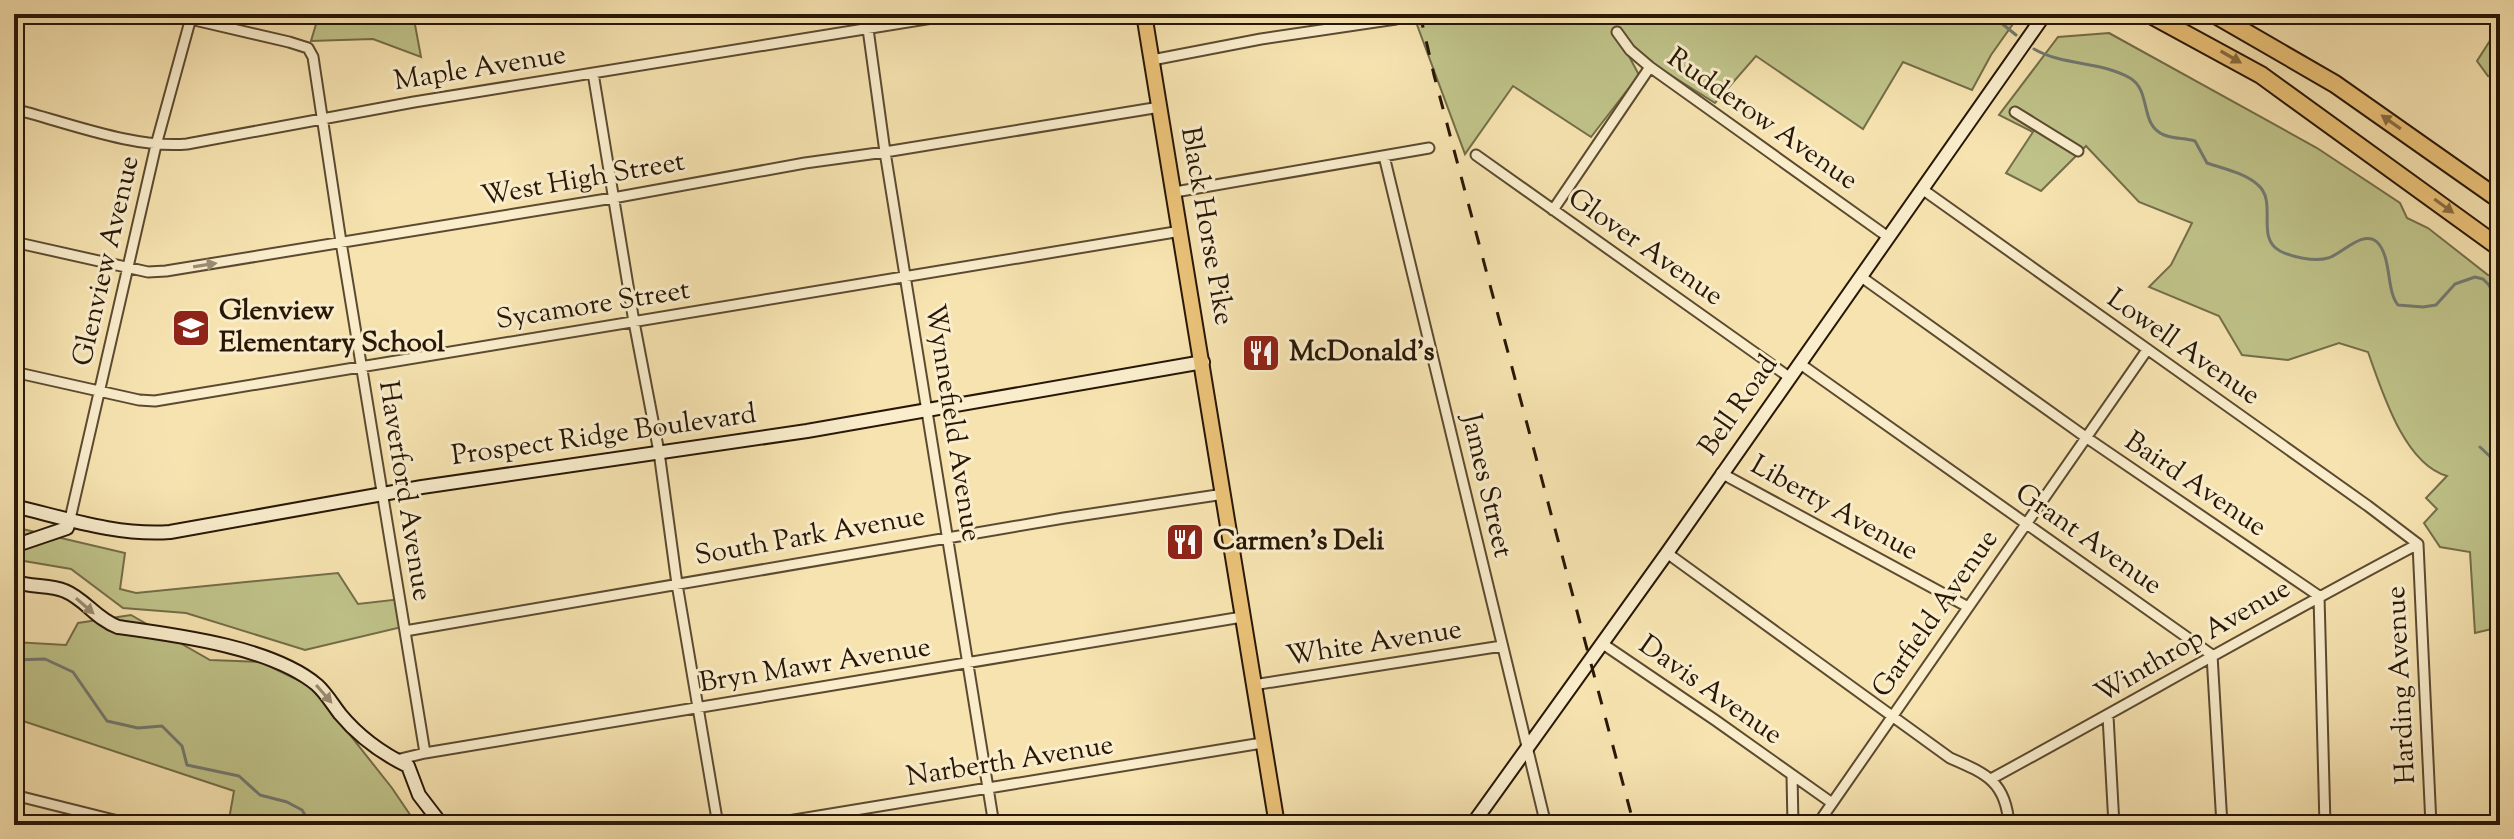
<svg xmlns="http://www.w3.org/2000/svg" width="2514" height="839" viewBox="0 0 2514 839" font-family="'Sorts Mill Goudy',serif">
	<rect width="100%" height="100%" fill="#f6e3b0"/>
	<filter id="stains"><feTurbulence type="fractalNoise" baseFrequency=".0025" numOctaves="4"/><feColorMatrix values="0 0 0 0 .2 0 0 0 0 .09 0 0 0 0 .02 0 0 0 .5 -.17"/></filter>
	<radialGradient id="worn" r=".72"><stop offset=".6" stop-color="#630" stop-opacity="0"/><stop offset="1" stop-color="#630" stop-opacity=".3"/></radialGradient>
	<path fill="#bfc389" stroke="#746d48" stroke-width="2" d="M319,14H413L421,57L373,39L311,41Z
		M1413,14H2020L1991,55L1972,90L1903,62L1863,129L1756,56L1715,103L1623,45L1639,75L1591,137L1513,86L1465,154Z
		M2500,25V79L2488,76L2477,61Z
		M2109,33L2317,148L2400,203L2407,218L2428,228L2488,275L2500,278V627L2475,633L2470,552L2440,547L2424,523L2437,509L2426,498L2447,476C2404,464 2382,391 2368,352L2339,343L2288,360L2242,355L2219,316L2149,287L2171,265L2192,223L2139,202L2086,146L2041,191L2006,173L2033,132L1999,115L2058,37Z
		M14,527L125,553L120,589L136,593L338,573L358,604L401,599L406,626L305,650L186,613L123,608L71,569L24,561L14,553Z
		M131,615L210,660L261,662L312,687L392,788L417,825H228L234,791L14,718V642L66,645L78,623Z"/>
	<g fill="none" stroke-linecap="round" stroke-linejoin="round">
		<path stroke="#727971" stroke-width="3" d="M1990,14L2016,35
			M2034,49C2063,66 2101,61 2130,78C2152,91 2139,125 2164,135C2174,139 2185,138 2195,141L2207,163C2224,169 2245,173 2258,185C2278,202 2255,238 2280,251C2292,257 2314,262 2328,258C2341,255 2363,229 2377,242C2392,257 2386,291 2398,305L2423,307L2436,305L2455,284L2475,277L2483,279L2489,285L2500,307
			M2480,447L2500,466
			M14,660L45,659L73,672L107,721L138,728L162,726L182,746L187,765L239,776L260,795L287,802L302,810L311,825"/>
		<defs>
			<path id="street" d="M169,14L289,42L308,48L313,57L341,242L425,753
				M868,29L885,152L994,825
				M1617,32L1630,50L1650,67L1888,237
				M1152,60L1261,39L1396,19
				M593,73L634,322L659,452L677,584L718,825
				M14,109C66,122 134,149 187,144L414,102L957,14
				M2015,112L2078,151
				M1476,155L1789,377
				M1384,156L1546,825
				M1922,189L2368,506L2418,544
				M1175,192L1429,148
				M1553,210L1650,67
				M14,242L148,272L166,271L613,198L805,163L885,152L1160,107
				M1860,276L2087,438L2319,596L2325,825
				M1799,363L2212,655L2222,825
				M14,372L139,400L155,401L1181,231
				M1721,473L1968,607
				M70,519L156,145L192,14
				M2418,544L2431,825
				M1667,553L1950,758C1987,774 2006,782 2009,825
				M405,631L1064,518L1224,494
				M1603,644L1715,720L1832,803
				M1253,685L1502,646
				M2108,716L2114,825
				M396,760L425,753L1242,617
				M1792,775L1793,825
				M1991,779C2134,701 2274,620 2418,544
				M14,795L134,825
				M764,825L1262,743
				M1817,825L2147,350"/>
			<path id="secondary" d="M14,506C65,518 117,536 170,532L422,487L807,431L1203,362
				M14,546L67,528L70,519
				M14,581C30,588 49,584 65,591C85,599 96,619 118,627C176,635 272,647 317,685C326,693 333,705 340,714C359,737 381,753 408,766L419,795L442,825
				M1472,825L1667,553L2045,14"/>
			<path id="primary" d="M1144,14L1277,825"/>
			<path id="highway" d="M2149,14L2261,75L2500,248
				M2214,14L2335,84L2500,200"/>
		</defs>
		<use href="#street" stroke="#5c4a30" stroke-width="13"/>
		<use href="#secondary" stroke="#281706" stroke-width="16"/>
		<use href="#primary" stroke="#281706" stroke-width="18"/>
		<use href="#highway" stroke="#281706" stroke-width="20"/>
		<use href="#street" stroke="#f9edcc" stroke-width="9"/>
		<use href="#secondary" stroke="#f9edcc" stroke-width="12"/>
		<use href="#primary" stroke="#ebc278" stroke-width="14"/>
		<use href="#highway" stroke="#ebc278" stroke-width="16"/>
		<path stroke="#281706" stroke-width="3" stroke-dasharray="14 14" stroke-linecap="butt" d="M1420,14L1434,75L1634,825"/>
	</g>
	<defs><path id="oneway-solid" d="M-6-.8H1V-3.2L6.5 0L1 3.2V.8H-6Z" transform="scale(2)"/></defs>
	<g fill="#8a6c3f">
		<use href="#oneway-solid" transform="translate(2231 57) rotate(30)"/>
		<use href="#oneway-solid" transform="translate(2391 122) rotate(-145)"/>
		<use href="#oneway-solid" transform="translate(2444 206) rotate(36)"/>
	</g>
	<g fill="#9b8d73">
		<use href="#oneway-solid" transform="translate(205 265) rotate(-9)"/>
		<use href="#oneway-solid" transform="translate(85 606) rotate(41)"/>
		<use href="#oneway-solid" transform="translate(324 694) rotate(49)"/>
	</g>
	<defs>
		<symbol id="school-square" viewBox="-11 -11 22 22"><rect x="-9" y="-9" width="18" height="18" rx="4" fill="#8f2418" stroke="#f9edcc"/><path d="M0-5L7-2L0 1L-7-2ZM-4 1L0 2.5L4 1V4Q0 6-4 4Z" fill="#fff"/></symbol>
		<symbol id="restaurant-square" viewBox="-11 -11 22 22"><rect x="-9" y="-9" width="18" height="18" rx="4" fill="#8f2418" stroke="#f9edcc"/><path d="M-5-6h1v4h1v-4h1v4h1v-4h1v5L-1.5 .5V6h-2V.5L-5-1ZM5-6V6H3V1.5H1.5Q1.5-4 5-6Z" fill="#fff"/></symbol>
	</defs>
	<g fill-rule="evenodd">
		<use href="#school-square" x="169" y="306" width="44" height="44"/>
		<use href="#restaurant-square" x="1239" y="331" width="44" height="44"/>
		<use href="#restaurant-square" x="1163" y="520" width="44" height="44"/>
	</g>
	<g text-anchor="middle" dominant-baseline="central" stroke-width="6" stroke-linejoin="round" paint-order="stroke">
		<g font-size="28" fill="#281706" stroke="#f9edcc">
			<text transform="translate(480 69) rotate(-9)">Maple Avenue</text>
			<text transform="translate(1762 120) rotate(35)">Rudderow Avenue</text>
			<text transform="translate(583 180) rotate(-10)">West High Street</text>
			<text transform="translate(1206 226) rotate(80)">Black Horse Pike</text>
			<text transform="translate(1645 248) rotate(35)">Glover Avenue</text>
			<text transform="translate(107 261) rotate(-77)">Glenview Avenue</text>
			<text transform="translate(593 306) rotate(-9)">Sycamore Street</text>
			<text transform="translate(2183 348) rotate(35)">Lowell Avenue</text>
			<text transform="translate(1739 406) rotate(-55)">Bell Road</text>
			<text transform="translate(952 423) rotate(81)">Wynnefield Avenue</text>
			<text transform="translate(604 436) rotate(-8)">Prospect Ridge Boulevard</text>
			<text transform="translate(2195 485) rotate(34)">Baird Avenue</text>
			<text transform="translate(1486 486) rotate(77)">James Street</text>
			<text transform="translate(404 491) rotate(81)">Haverford Avenue</text>
			<text transform="translate(1834 509) rotate(29)">Liberty Avenue</text>
			<text transform="translate(810 537) rotate(-10)">South Park Avenue</text>
			<text transform="translate(2088 540) rotate(35)">Grant Avenue</text>
			<text transform="translate(1936 614) rotate(-55)">Garfield Avenue</text>
			<text transform="translate(2193 642) rotate(-30)">Winthrop Avenue</text>
			<text transform="translate(1374 644) rotate(-9)">White Avenue</text>
			<text transform="translate(815 666) rotate(-9)">Bryn Mawr Avenue</text>
			<text transform="translate(2402 685) rotate(-93)">Harding Avenue</text>
			<text transform="translate(1710 691) rotate(35)">Davis Avenue</text>
			<text transform="translate(1010 762) rotate(-9)">Narberth Avenue</text>
		</g>
		<g font-size="28" font-weight="bold" fill="#281706" stroke="#f9edcc" text-anchor="start">
			<text x="219" y="312">Glenview<tspan x="219" dy="32">Elementary School</tspan></text>
			<text x="1289" y="353">McDonald's</text>
			<text x="1213" y="542">Carmen's Deli</text>
		</g>
	</g>
	<rect width="2514" height="839" fill="none" stroke="#f6e3b0" stroke-width="48"/>
	<rect x="16" y="16" width="2482" height="807" fill="none" stroke="#281706" stroke-width="4"/>
	<rect x="24" y="24" width="2466" height="791" fill="none" stroke="#281706" stroke-width="2"/>
	<rect width="100%" height="100%" filter="url(#stains)"/>
	<rect width="100%" height="100%" fill="url(#worn)"/>
</svg>
